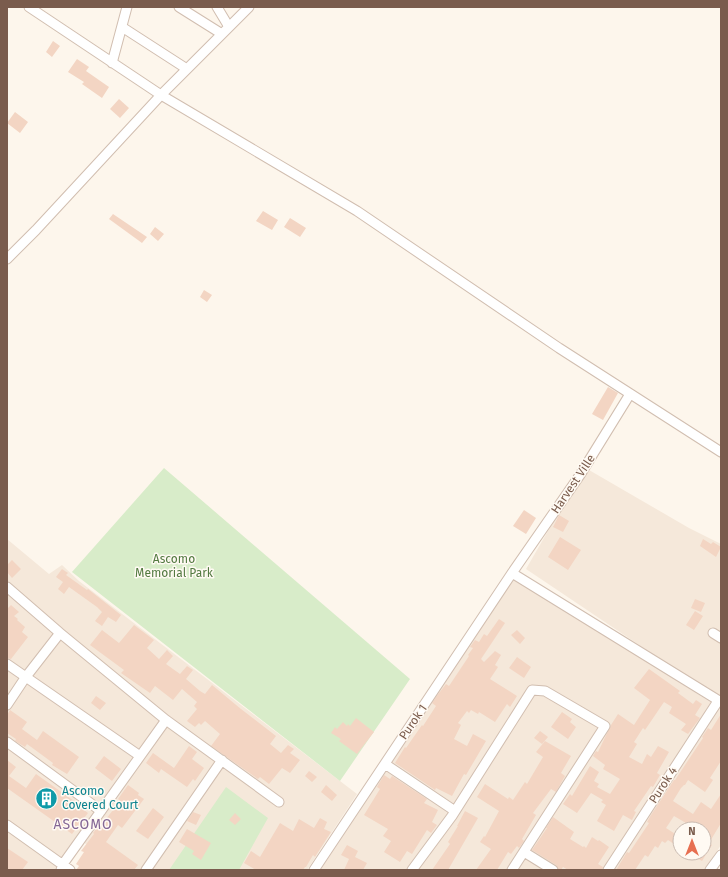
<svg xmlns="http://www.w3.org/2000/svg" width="728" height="877" viewBox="0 0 728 877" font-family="'Fira Sans',sans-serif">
	<rect width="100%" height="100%" fill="#fdf6ec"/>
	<path fill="#f5e8da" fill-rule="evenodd" d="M589,470L689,528L721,544V700L526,569L559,512Z
		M7,539L49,574L62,565L79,581L357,794L307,870H149L222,763L7,583Z
		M513,576L721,709V845L704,870H315L498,603ZM680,829H704V853H680Z
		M7,590L163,719L58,870H7Z
		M167,724L219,758L140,870H98L106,859L82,841Z"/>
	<path fill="#d8ecc9" d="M164,468L410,679L340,781L72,572Z
		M226,787L268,818L239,870H169Z"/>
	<path fill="#f3d5c3" d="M53,41L60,46L52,57L46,52Z
		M77,59L89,67L86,71L109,87L102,98L82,84L84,82L68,72Z
		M119,99L129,108L120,118L110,109Z
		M15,112L28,122L20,133L7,123Z
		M263,211L278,220L272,230L256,221Z
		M113,214L147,237L142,243L109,219Z
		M290,218L306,228L300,237L284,227Z
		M155,227L164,234L158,241L150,234Z
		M204,290L212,295L207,302L200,297Z
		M608,387L618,393L603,420L592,414Z
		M524,510L536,518L526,534L513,526Z
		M559,515L569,521L563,532L553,527Z
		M560,537L581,550L568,570L548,557Z
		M703,539L711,544L713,542L721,547L716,557L700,546Z
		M12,560L21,569L12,578L7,572V565Z
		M62,569L68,573L66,575L87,590L88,589L121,615L116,622L108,617L102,626L95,621L102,612L97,607L69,587L64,594L58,589L63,582L56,577Z
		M695,599L705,603L701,612L691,608Z
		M11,605L19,612L14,616L18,619L17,620L25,627L22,632L28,637L11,659L7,658V609Z
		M695,611L703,616L694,630L686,625Z
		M499,619L505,623L481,659L484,662L495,651L501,655L495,665L498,667L490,679L517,696L510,707L507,704L495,722L479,712L478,714L471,710L469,713L467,711L458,723L461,725L454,739L467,746L473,734L486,741L466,775L464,774L452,796L436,788L435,790L395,763L405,747L406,748L422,725L423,726L436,706L432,703L436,697L446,684L449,686L469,656L468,655L473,648L470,647L475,640L479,642L484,634L487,636Z
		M134,625L154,640L147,648L159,659L167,650L173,656L166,664L180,674L187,666L193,670L186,679L200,691L205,694L212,685L241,709L276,736L270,744L281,753L288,745L294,749L290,753L300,760L290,773L282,768L269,784L260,777L258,779L211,746L220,734L205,721L201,725L199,723L195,727L187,721L197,709L194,706L197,702L182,689L173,700L155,686L150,693L121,673L124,670L90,645L102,630L119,643Z
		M517,630L525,638L520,644L511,635Z
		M517,657L531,667L524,678L509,668Z
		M649,669L680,691L678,693L693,704L696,700L702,704L695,715L700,718L688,734L681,730L686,724L669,713L672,707L664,702L645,730L643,728L634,742L637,744L629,757L642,764L647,754L651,757L658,746L669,752L657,773L660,775L653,787L651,786L634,811L636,812L632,820L623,815L614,831L597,821L606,805L601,802L603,800L591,793L577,813L563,804L570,794L572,796L590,766L599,772L594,781L599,784L597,787L610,794L620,779L603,769L605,765L593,756L596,751L598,752L611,725L618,714L634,725L650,700L634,688Z
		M96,696L106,703L100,710L91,703Z
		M10,710L27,722L22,729L37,740L43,731L79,757L67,774L52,765L53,763L27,744L25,747L15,741L16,739L7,733V715Z
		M562,712L572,719L570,722L576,727L568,739L551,727Z
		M721,714V761L710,778L713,780L705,792L688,780L685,785H684L681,788L673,801L693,814L701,802L711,809L721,794V823L709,843L712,845L702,861L688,853H704V829H682L686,823L674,816L666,828L680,837V848L668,840L665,843L662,841L658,848L655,846L648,857L645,855L635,870H616L627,852L629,853L649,823L647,822L651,815L674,780H675L703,738L702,737L708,728L711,730Z
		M356,718L374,732L357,754L339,741L341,739L331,733L335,727L337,729L343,722L347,726L348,724L350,726Z
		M540,731L548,737L542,744L534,738Z
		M545,741L571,756L561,773L565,776L556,792L551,789L533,813L536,815L522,839L524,841L519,848L517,846L511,854L508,852L497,870H476L491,849L480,842L484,836L485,837L499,811L477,797L485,784L508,799L509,797L513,800L525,782L527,784L543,757L536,752Z
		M189,746L197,752L192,759L204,768L195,781L193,779L187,787L161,769L159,773L146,763L153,753L174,768Z
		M104,756L121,769L112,781L95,768Z
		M7,760L16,767L9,776L26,788L36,774L74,801L73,802L88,813L72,834L7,788Z
		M309,771L317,777L312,782L305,776Z
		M384,775L390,779L392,776L427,799L424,803L438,810L432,822L437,825L431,833L427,830L412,854L407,851L400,862L384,852L391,841L383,836L388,829L364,815L380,789L377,787Z
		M128,785L139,793L138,795L144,799L122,828L118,825L106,842L138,865L134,870H76L79,866L76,864L84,852L81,851L94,834L93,833L99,825L104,818L106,819L120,801L118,799Z
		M326,785L337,795L332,801L321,792Z
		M153,808L164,817L148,839L136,831Z
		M465,811L478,818L448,870H432L450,844L448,842L458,826H457Z
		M193,812L201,815L196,825L187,821Z
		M235,813L241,819L235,825L229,820Z
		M553,817L574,832L570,839L583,847L584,846L586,848L592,837L598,841L599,840L609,847L598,864L603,867L602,870H568L563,867L561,870H559L556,865L532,850L547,828H546Z
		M320,818L327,822L324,829L331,832L315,857L313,855L306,867H305L303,870H256L244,863L251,851L260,857L280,823L293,831L299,819L314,828Z
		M187,829L211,843L201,860L192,854L194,851L179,842Z
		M347,845L358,851L355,857L367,863L363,870H344L349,859L341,855Z
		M7,848L28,862L22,870H7Z"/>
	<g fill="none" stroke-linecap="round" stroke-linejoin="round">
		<defs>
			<path id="street" d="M29,7L161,95L357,211L559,348L721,452
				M179,7L222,34
				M217,7L229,27
				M122,27L187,69
				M112,63L127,7
				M7,259L36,230L161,95L249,7
				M512,573L721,702
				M7,587L60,633L166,720L279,802
				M713,633L721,638
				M7,664L140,756
				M7,705L25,678L60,633
				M7,742L101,811
				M385,764L455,811
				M7,825L70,870
				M524,852L553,870
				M61,870L63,864L166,720
				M146,870L222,760
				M314,870L512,573L580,475L630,394
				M412,870L452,816L532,690L545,691L605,726L512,870
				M608,870L718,701
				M710,870L721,855"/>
		</defs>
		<use href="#street" stroke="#d1beb0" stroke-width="11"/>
		<use href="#street" stroke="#fff" stroke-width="9"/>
	</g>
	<defs>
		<symbol id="building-disc" viewBox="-11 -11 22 22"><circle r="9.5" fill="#0f9aa8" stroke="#fffaf3"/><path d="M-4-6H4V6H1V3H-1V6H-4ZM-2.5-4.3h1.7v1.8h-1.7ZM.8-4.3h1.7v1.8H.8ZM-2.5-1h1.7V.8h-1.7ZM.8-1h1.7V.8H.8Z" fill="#fff"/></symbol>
	</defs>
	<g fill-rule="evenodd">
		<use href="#building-disc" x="34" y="786" width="25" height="25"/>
	</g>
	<g text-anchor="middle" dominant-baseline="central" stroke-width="3" stroke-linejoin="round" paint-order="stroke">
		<g font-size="12" fill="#7a5c4d" stroke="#fffaf3">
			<text transform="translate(573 484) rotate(-56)">Harvest Ville</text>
			<text transform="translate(413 722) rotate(-56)">Purok 1</text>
			<text transform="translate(663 785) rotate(-57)">Purok 4</text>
		</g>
		<g font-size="12" fill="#537a41" stroke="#fffaf3">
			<text x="174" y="559">Ascomo<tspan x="174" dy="14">Memorial Park</tspan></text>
		</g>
		<g font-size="12" fill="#0d838f" stroke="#fffaf3" text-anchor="start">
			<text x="62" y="791">Ascomo<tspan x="62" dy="14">Covered Court</tspan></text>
		</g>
		<g font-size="14" letter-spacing="1" fill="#846695" stroke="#fffaf3">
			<text x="83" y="824">ASCOMO</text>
		</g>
	</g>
	<rect width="728" height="877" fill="none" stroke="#7a5c4d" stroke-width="16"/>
	<g transform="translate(692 841)"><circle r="19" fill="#fffaf3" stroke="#cabbb1"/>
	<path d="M0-3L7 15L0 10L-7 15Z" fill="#e76f51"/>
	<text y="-6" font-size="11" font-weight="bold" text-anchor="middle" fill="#7a5c4d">N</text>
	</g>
</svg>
